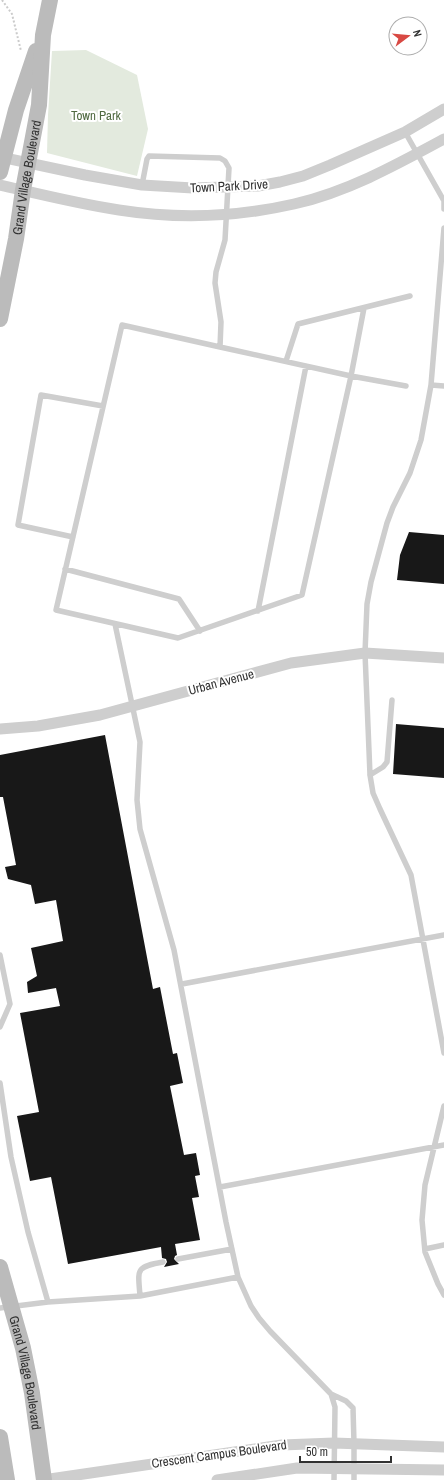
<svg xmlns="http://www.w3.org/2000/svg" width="444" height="1480" viewBox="0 0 444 1480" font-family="'Archivo Narrow',sans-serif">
	<rect width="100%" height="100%" fill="#fff"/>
	<path fill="#e3eade" d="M86,50L137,75L148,129L137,176L47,153L48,115L52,51Z"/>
	<path fill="#181818" d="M409,532L444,535V584L397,580L400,555Z
		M396,724L444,728V778L393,774Z
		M105,735L153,989L160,987L173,1054L177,1053L183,1083L170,1086L184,1155L196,1153L200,1175L195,1176L199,1197L192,1198L200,1240L175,1244L177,1255L175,1256L174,1259L179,1264L164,1267L167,1262L166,1259L162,1258L161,1247L68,1264L51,1177L30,1181L17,1116L39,1112L20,1013L60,1006L56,988L28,993L27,982L37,976L31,948L63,941L56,900L35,904L31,885L8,879L5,867L16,865L3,797H0V755Z"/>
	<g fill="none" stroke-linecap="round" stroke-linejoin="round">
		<path stroke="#cbcbcb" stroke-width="2" stroke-dasharray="2 2" stroke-linecap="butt" d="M2,0L12,14L21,51"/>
		<path stroke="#cecece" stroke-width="5.5" d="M405,132L444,201V209
			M142,185L147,159L149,156L220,158L225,161L229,168L225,240L216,272L215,283L221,322L220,347L122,325L56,610L178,638L302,595L351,376L220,347
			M444,228L431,385L444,386
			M364,308L351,376L406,386
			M286,361L298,324L410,296
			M431,385L421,440L410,473L393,507L387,523L371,582L367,604L365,653L370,775L373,793L380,809L411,875L444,1053
			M73,537L18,525L41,395L103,406
			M65,569L179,599L200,631
			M258,611L306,366
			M370,775L383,767L387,762L392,700
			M0,955L10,1004L0,1027
			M182,984L444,935
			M0,1083L11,1157L28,1232L48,1302
			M444,1106L425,1185L422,1220L425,1252L438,1284L444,1295
			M220,1187L444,1145
			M425,1249L444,1245
			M178,1259L232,1249
			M238,1277L251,1306L259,1318L270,1331L331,1394L346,1401L353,1408L354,1443V1480
			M140,1296C138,1269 135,1267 163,1262
			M0,1308L48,1302L140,1296L238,1277L226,1222L174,950L140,829L137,800L140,742L115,624
			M331,1394L335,1407L334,1480"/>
		<path stroke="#cecece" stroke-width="11" d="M0,157L85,175L142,185L193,188L258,186L280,182L303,176L330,165L405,132L444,109
			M0,185C39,194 79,204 119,210C176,219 237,217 294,204C347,192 396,165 444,139
			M0,729L38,726L100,715L291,663L365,653L444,658
			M43,1480L282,1445L334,1443L444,1447
			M217,1480L297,1468L444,1470"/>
		<g stroke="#bbb" stroke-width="16">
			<path d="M0,172L16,110L36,51"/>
			<path id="s1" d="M0,319L16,239L23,190L39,105L43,35L50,0"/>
			<path id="s2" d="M0,1267L23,1348L32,1393L44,1480"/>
			<path d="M0,1437L7,1480"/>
		</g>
	</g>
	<g text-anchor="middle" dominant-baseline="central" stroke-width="4" stroke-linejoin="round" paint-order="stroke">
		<g font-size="13" fill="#506a41" stroke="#fff">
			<text x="96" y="115">Town Park</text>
		</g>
		<g font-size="13" fill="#313131" stroke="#fff">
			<text stroke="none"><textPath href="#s1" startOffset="144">Grand Village Boulevard</textPath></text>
			<text transform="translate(229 186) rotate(-3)">Town Park Drive</text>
			<text transform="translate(221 682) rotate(-15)">Urban Avenue</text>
			<text stroke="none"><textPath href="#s2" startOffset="109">Grand Village Boulevard</textPath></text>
			<text transform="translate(219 1454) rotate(-8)">Crescent Campus Boulevard</text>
		</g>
	</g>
	<g transform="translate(408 36) rotate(74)"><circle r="19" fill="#ffffff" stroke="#adadad"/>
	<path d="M0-3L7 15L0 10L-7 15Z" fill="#d84943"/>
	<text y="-6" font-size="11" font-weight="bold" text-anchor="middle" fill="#313131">N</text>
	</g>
	<path d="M300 1456v6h91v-6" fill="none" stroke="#313131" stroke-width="2"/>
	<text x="306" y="1456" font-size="12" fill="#313131" stroke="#ffffff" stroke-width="3" paint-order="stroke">50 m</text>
</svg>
